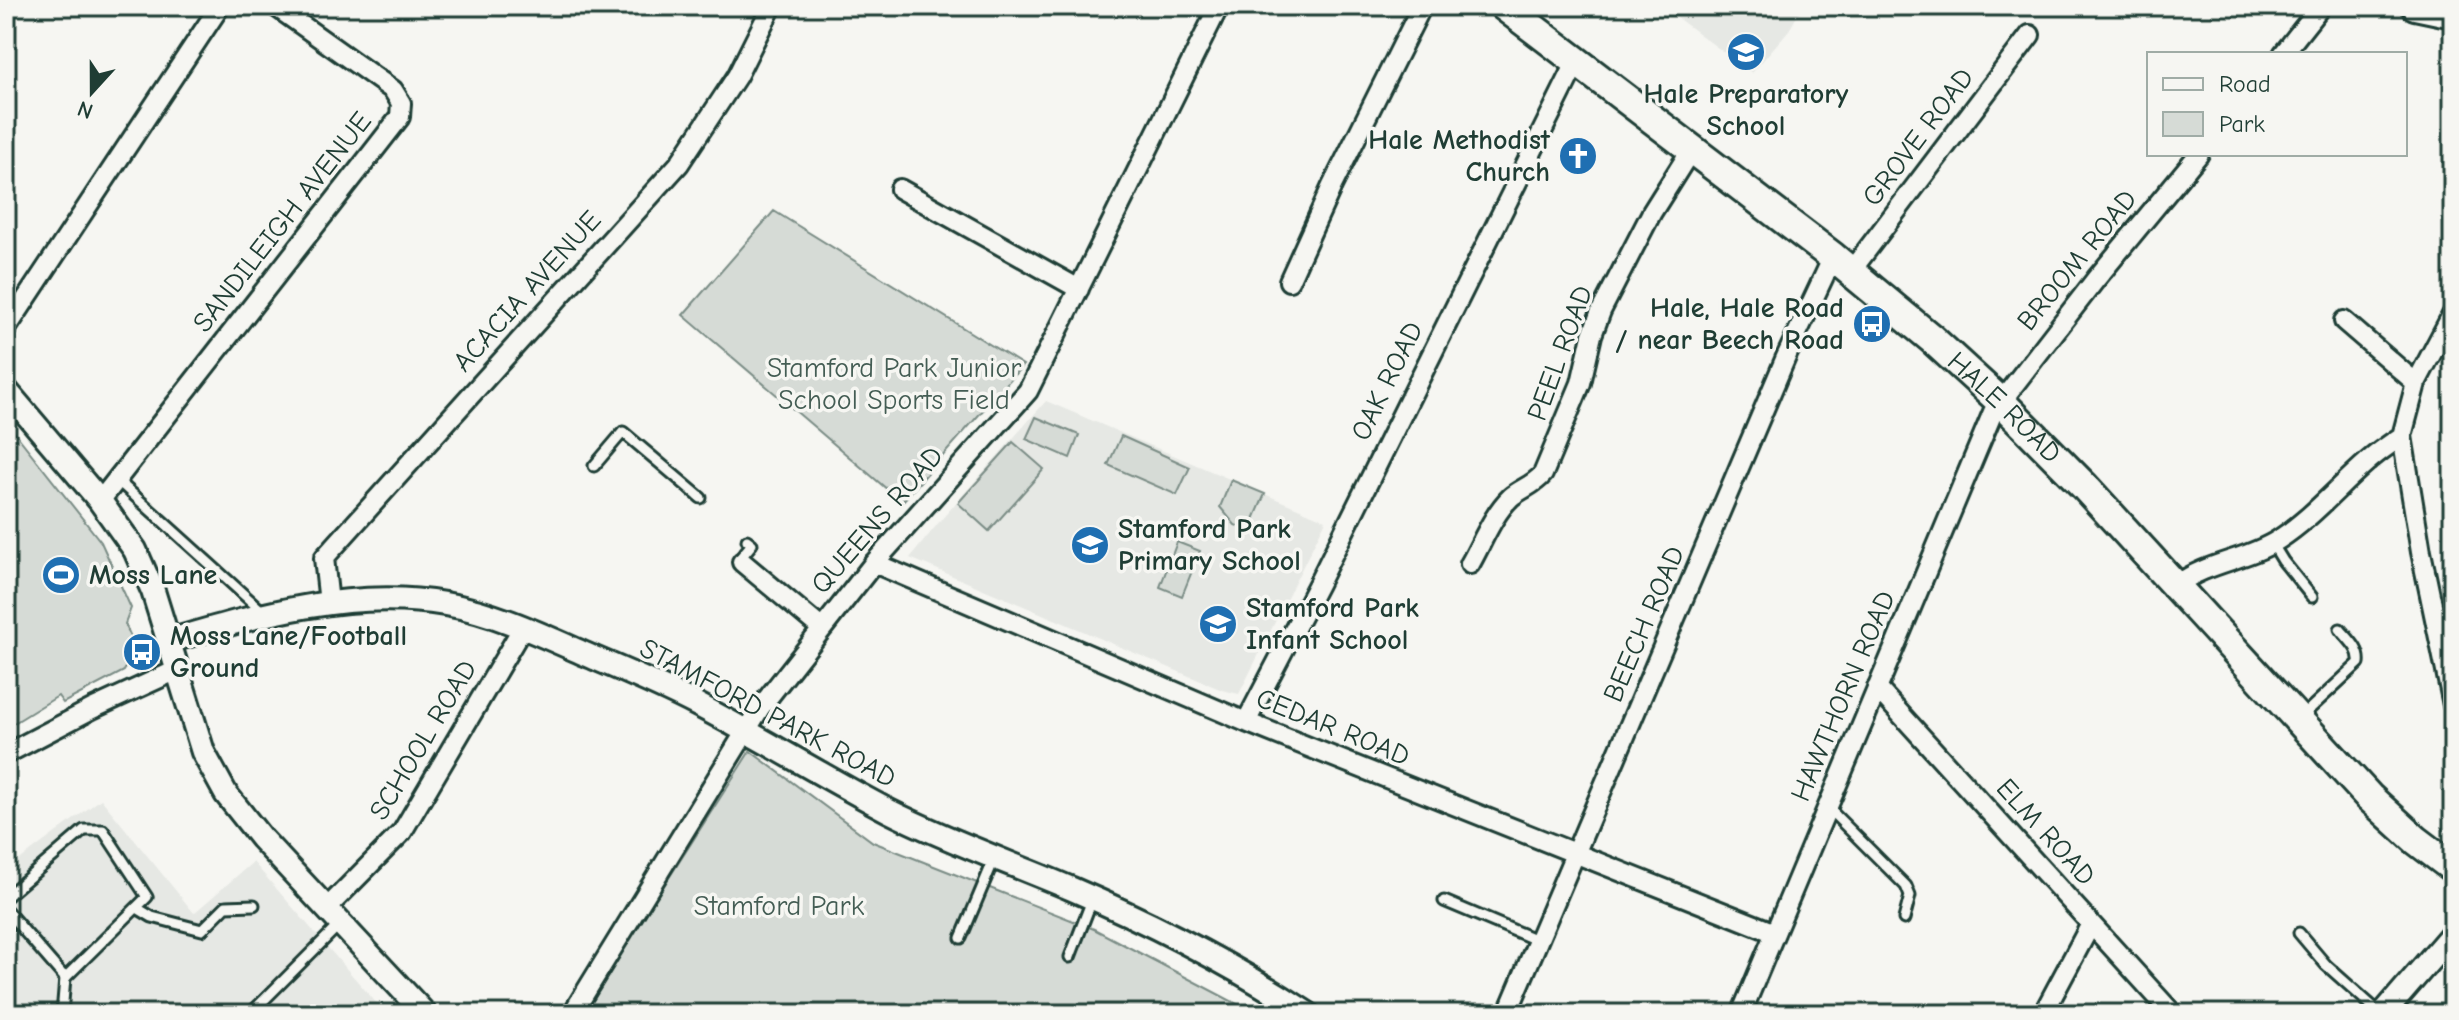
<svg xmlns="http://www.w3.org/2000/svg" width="2459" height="1020" viewBox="0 0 2459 1020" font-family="'Comic Neue',sans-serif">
	<rect width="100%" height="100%" fill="#f6f6f2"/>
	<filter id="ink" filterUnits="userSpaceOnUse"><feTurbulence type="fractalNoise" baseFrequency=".0125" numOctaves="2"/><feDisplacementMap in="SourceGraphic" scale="16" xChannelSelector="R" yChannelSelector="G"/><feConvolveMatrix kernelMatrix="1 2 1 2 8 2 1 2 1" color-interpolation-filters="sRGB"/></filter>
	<g filter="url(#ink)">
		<path fill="#e6e8e4" d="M1661,6H1803L1789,30L1752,73Z
			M1046,401L1326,520L1239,694L1222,690L910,558L940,521Z
			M101,799L194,913L253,862L386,1014H6V870Z"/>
		<path fill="#d6dbd6" stroke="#7a8c85" stroke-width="2" d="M774,211L1023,365L902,502L683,315Z
			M1036,417L1079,435L1070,458L1026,439Z
			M8,424L101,542L131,608L125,624L136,648L124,671L63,703L58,696L6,728V426Z
			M1121,436L1190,467L1177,495L1108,465Z
			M1013,442L1044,469L989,531L958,503Z
			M1231,480L1265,494L1249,531L1235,525L1220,507Z
			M1177,542L1200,551L1182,596L1160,587Z
			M750,751L873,842L1094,929L1256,1014H582Z"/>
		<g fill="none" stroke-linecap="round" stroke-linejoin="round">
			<defs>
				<path id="service" d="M594,466L623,432L701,498
					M116,479L263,612
					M2272,543L2283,561L2312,597
					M742,562V556L752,544L747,540
					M2300,718L2359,663C2361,649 2348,639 2340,629
					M1828,808L1906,886L1910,896L1904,919
					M6,897L84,830H103L147,897L65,978L6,910
					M1444,901L1539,941
					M137,908L152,917L202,930L226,906L254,905
					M2299,933L2326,965L2381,1014
					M961,938L995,857
					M1070,957L1092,900
					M62,1014L65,978
					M250,1014L341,923"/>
				<path id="minor" d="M2283,54L2321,6
					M900,189L1079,289
					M1851,271L2030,35
					M1289,281L1332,186L1422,6
					M2453,313L2416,383L2402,436L2421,552L2453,705
					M2344,321L2416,383
					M6,329L220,6
					M100,501L400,117L401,103L393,90L275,6
					M742,562L821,628
					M874,563L1246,722L1775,933
					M1470,564C1482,543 1493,514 1511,497C1522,488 1534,485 1543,474L1581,383L1592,335L1601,311L1652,212L1691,150
					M2177,585C2207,562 2247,560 2278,540C2312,518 2337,488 2367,462C2378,452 2390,444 2402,436
					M329,603L324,558L679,164L737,76L772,6
					M1877,688L2173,1014
					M1246,722L1318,584L1576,63
					M6,754L92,709L177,670
					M327,908L402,832L523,627
					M572,1014L760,708L874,563L1028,391L1219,6
					M1507,1014L1786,357L1833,257
					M1741,1014L1993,412L2096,279L2199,154
					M2043,1014L2091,924"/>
				<path id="tertiary" d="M6,390L100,501L135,550L153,591L203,752L226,794L261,838L425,1014
					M169,641C257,615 352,588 445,604C493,612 540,634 585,654C623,670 662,686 698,705C763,739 824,777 889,811C948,841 1011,863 1072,889C1154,924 1233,965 1308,1014
					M2383,1014L2453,933"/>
				<path id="secondary" d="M2415,6L2453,14"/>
				<g id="primary">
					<path id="s1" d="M1504,6L1833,257L1932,339L2001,402L2085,487L2369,797L2416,840L2453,868"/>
				</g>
			</defs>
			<use href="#service" stroke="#1f3d34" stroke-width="15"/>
			<use href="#minor" stroke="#1f3d34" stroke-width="24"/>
			<use href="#tertiary" stroke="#1f3d34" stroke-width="28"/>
			<use href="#secondary" stroke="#1f3d34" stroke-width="32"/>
			<use href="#primary" stroke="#1f3d34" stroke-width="34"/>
			<use href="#service" stroke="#f6f6f2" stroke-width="9"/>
			<use href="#minor" stroke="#f6f6f2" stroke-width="18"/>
			<use href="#tertiary" stroke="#f6f6f2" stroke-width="22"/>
			<use href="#secondary" stroke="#f6f6f2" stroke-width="26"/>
			<use href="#primary" stroke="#f6f6f2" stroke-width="28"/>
		</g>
	</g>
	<defs>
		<symbol id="school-disc" viewBox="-11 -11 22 22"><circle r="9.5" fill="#1f6fb2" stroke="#f6f6f2"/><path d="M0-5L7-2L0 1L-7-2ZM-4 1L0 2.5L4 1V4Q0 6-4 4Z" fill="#fff"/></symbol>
		<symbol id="church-disc" viewBox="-11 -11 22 22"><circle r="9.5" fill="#1f6fb2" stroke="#f6f6f2"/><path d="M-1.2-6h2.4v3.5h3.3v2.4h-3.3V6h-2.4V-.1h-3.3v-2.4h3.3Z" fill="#fff"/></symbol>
		<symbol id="bus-disc" viewBox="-11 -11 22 22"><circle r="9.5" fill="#1f6fb2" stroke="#f6f6f2"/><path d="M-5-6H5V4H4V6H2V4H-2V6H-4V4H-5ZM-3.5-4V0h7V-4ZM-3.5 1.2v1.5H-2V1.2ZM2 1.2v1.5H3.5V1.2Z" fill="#fff"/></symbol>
		<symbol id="stadium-disc" viewBox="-11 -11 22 22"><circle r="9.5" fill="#1f6fb2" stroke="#f6f6f2"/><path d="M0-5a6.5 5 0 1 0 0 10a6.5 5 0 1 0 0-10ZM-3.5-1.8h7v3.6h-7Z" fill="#fff"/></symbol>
	</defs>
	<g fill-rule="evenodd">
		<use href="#school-disc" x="1724" y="30" width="44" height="44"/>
		<use href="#church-disc" x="1556" y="134" width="44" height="44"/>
		<use href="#bus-disc" x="1850" y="302" width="44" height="44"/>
		<use href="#school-disc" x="1068" y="523" width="44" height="44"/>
		<use href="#stadium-disc" x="39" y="553" width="44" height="44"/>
		<use href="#school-disc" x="1196" y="602" width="44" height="44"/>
		<use href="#bus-disc" x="120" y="630" width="44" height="44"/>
	</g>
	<g text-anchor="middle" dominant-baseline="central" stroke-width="7" stroke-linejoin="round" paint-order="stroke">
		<g font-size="28" font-weight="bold" fill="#1f3d34" stroke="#f6f6f2" text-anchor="start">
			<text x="1746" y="94" text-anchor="middle">Hale Preparatory<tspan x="1746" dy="32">School</tspan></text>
			<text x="1550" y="140" text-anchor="end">Hale Methodist<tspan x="1550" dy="32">Church</tspan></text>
			<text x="1844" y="308" text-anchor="end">Hale, Hale Road<tspan x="1844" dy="32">/ near Beech Road</tspan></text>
			<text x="1118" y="529">Stamford Park<tspan x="1118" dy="32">Primary School</tspan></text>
			<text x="89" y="575">Moss Lane</text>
			<text x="1246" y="608">Stamford Park<tspan x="1246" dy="32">Infant School</tspan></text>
			<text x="170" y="636">Moss Lane/Football<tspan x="170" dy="32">Ground</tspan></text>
		</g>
		<g font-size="28" fill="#1f3d34" stroke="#f6f6f2">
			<text transform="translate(1918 137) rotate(-53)">GROVE ROAD</text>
			<text transform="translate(282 222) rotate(-52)">SANDILEIGH AVENUE</text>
			<text transform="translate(2077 260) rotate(-51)">BROOM ROAD</text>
			<text transform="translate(527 291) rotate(-48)">ACACIA AVENUE</text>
			<text transform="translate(1560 353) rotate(-70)">PEEL ROAD</text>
			<text transform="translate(1387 381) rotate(-64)">OAK ROAD</text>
			<text stroke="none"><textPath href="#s1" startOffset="642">HALE ROAD</textPath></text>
			<text transform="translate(877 520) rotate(-49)">QUEENS ROAD</text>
			<text transform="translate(1644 624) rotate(-67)">BEECH ROAD</text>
			<text transform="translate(1843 696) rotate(-67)">HAWTHORN ROAD</text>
			<text transform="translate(768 713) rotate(28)">STAMFORD PARK ROAD</text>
			<text transform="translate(1333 727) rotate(22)">CEDAR ROAD</text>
			<text transform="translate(423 740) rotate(-59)">SCHOOL ROAD</text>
			<text transform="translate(2046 832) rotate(48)">ELM ROAD</text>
		</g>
		<g font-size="28" fill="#445d54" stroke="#f6f6f2">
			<text x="894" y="368">Stamford Park Junior<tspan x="894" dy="32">School Sports Field</tspan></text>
			<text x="779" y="906">Stamford Park</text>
		</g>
	</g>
	<rect width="2459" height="1020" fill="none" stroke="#f6f6f2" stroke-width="32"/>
	<rect x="16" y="16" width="2427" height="988" fill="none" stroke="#1f3d34" stroke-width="3" filter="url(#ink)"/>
	<rect x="2147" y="52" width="260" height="104" fill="#f6f6f2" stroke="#a0aca6" stroke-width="2"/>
	<rect x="2163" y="78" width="40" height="12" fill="#f6f6f2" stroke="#a0aca6" stroke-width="2"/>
	<text x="2219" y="92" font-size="24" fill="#1f3d34">Road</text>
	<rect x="2163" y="112" width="40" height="24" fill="#d6dbd6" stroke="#a0aca6" stroke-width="2"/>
	<text x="2219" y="132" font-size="24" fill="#1f3d34">Park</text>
	<g transform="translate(92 92) rotate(201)" stroke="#f6f6f2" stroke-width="6" paint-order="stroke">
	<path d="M0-6L14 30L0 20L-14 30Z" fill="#1f3d34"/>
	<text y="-12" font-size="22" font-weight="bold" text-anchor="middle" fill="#1f3d34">N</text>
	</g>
</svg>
